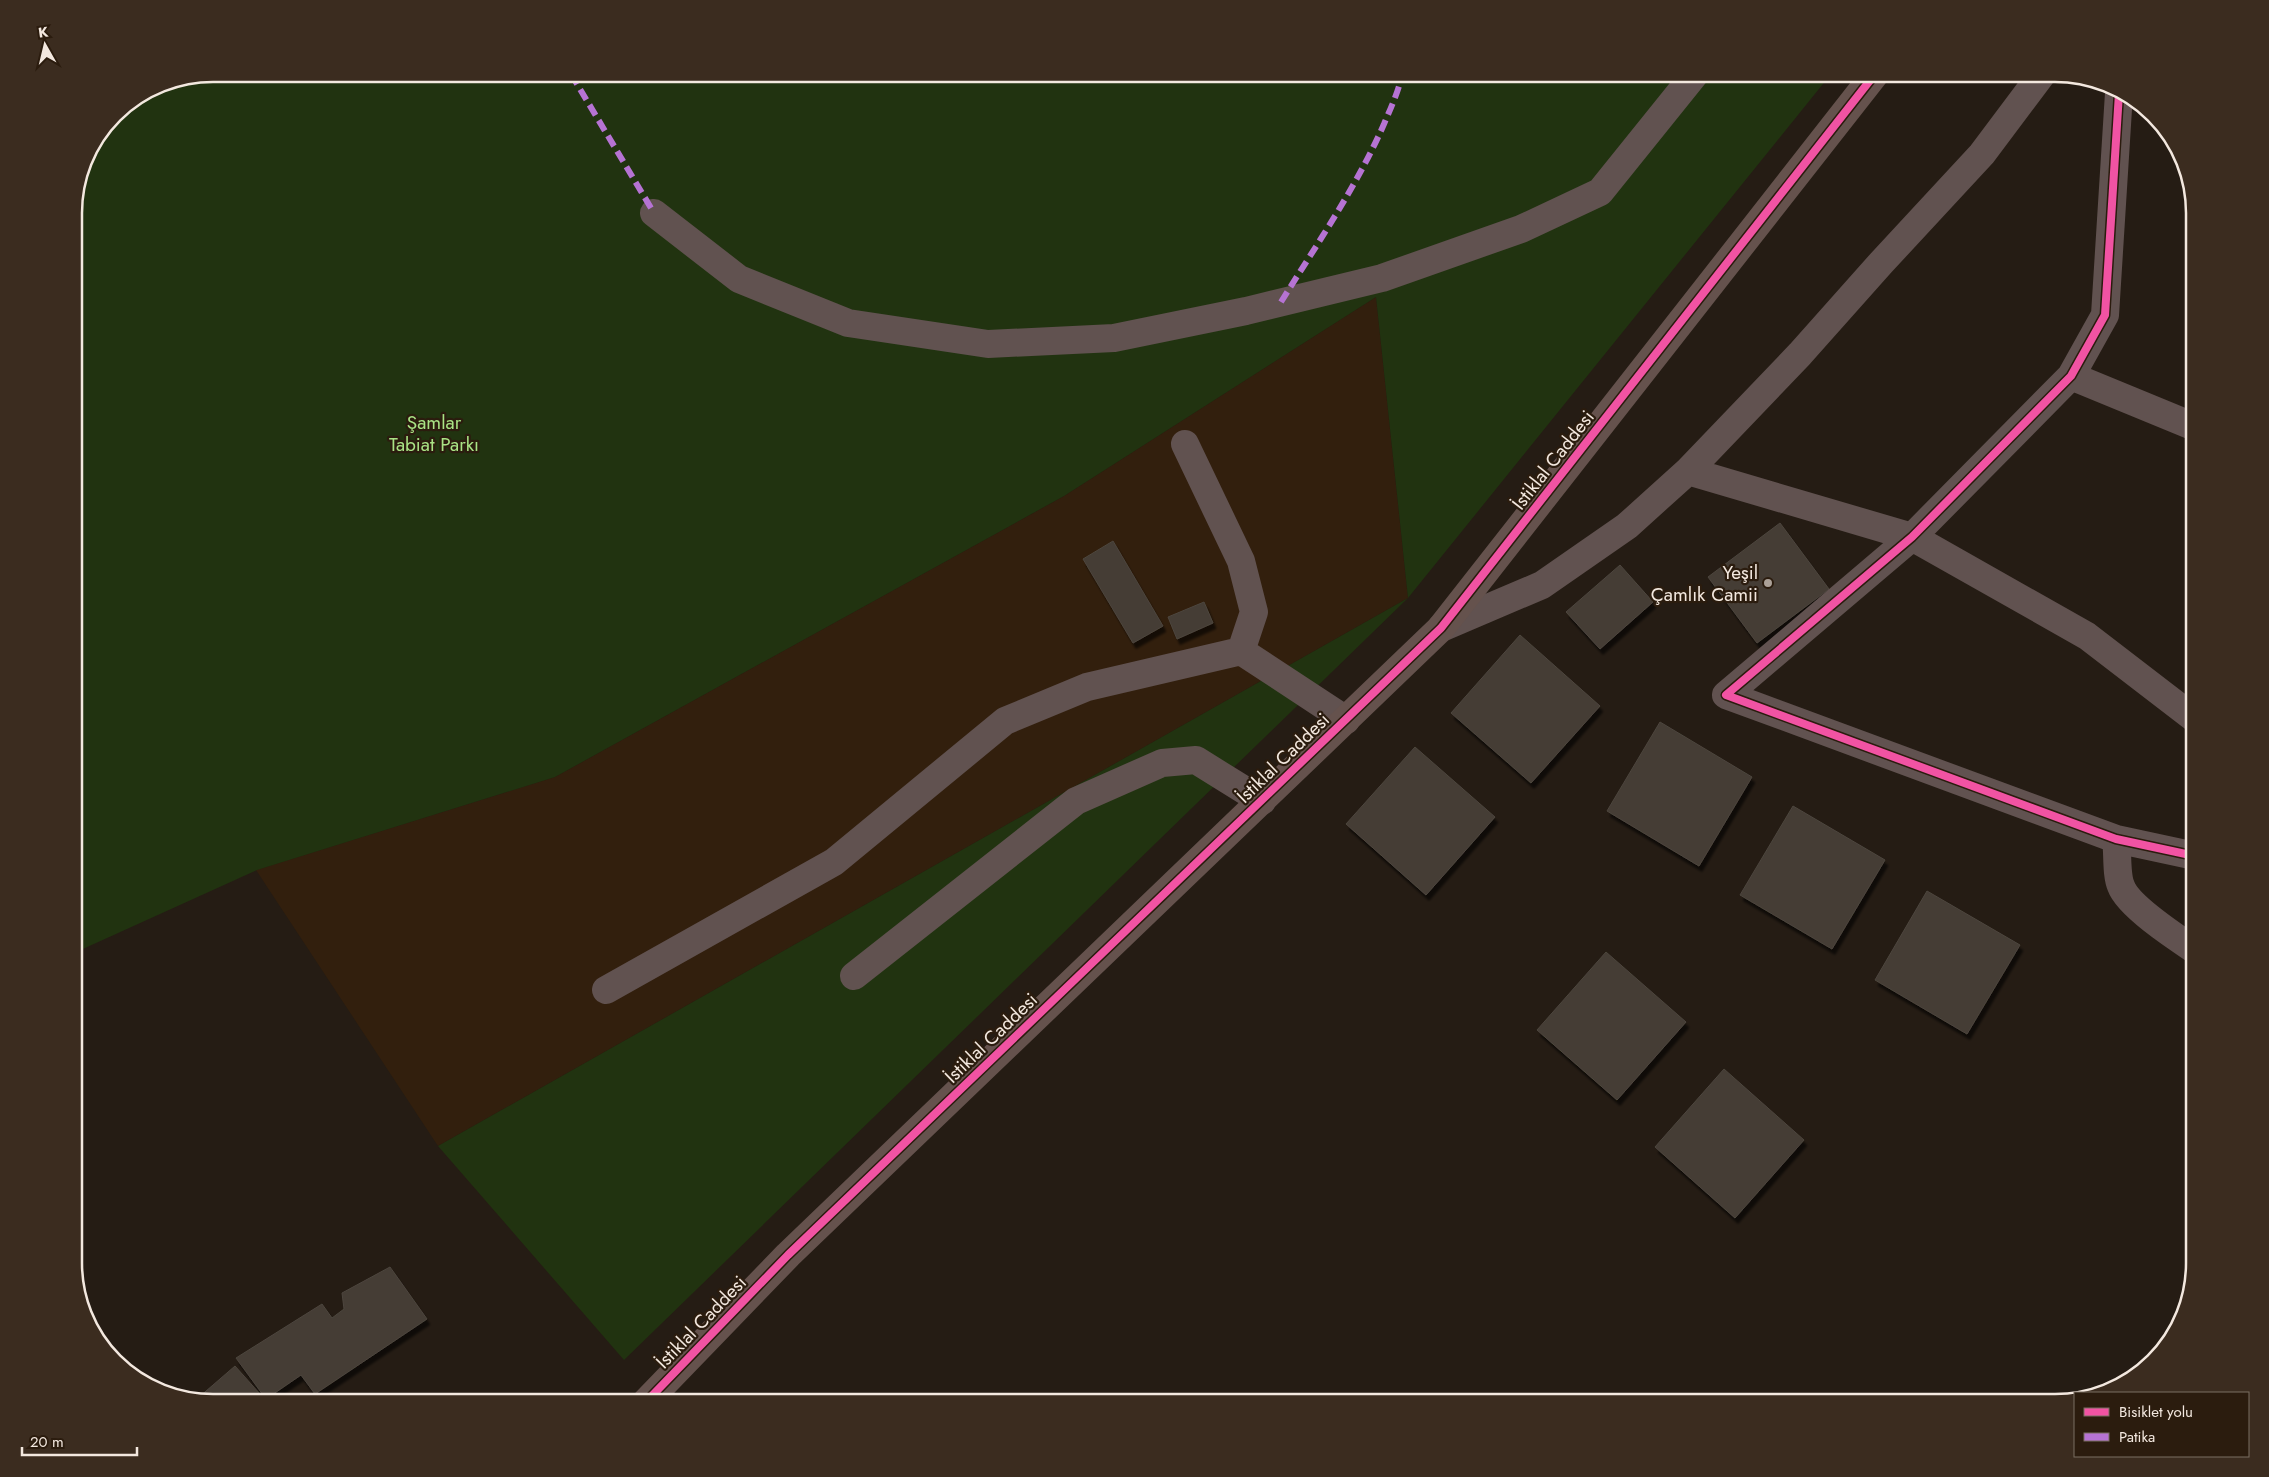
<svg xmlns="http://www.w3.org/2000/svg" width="2269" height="1477" viewBox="0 0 2269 1477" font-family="Jost,sans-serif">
	<defs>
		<filter id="shadow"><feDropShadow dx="3" dy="5.5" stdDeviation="1" flood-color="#0009"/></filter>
	</defs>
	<rect width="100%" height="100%" fill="#251c14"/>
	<path fill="#321f0d" d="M1376,297L1408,598L438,1146L256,870L555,777L1064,496Z"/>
	<path fill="#213310" d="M214,74H1831L1408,598L624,1360L438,1146L1408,598L1376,297L1064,496L555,777L257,870L74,953V205L85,160L115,115L160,84Z"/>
	<path fill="#443c35" stroke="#4d463e" filter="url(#shadow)" d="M1780,523L1829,589L1757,643L1708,577Z
		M1113,541L1163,626L1133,643L1083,559Z
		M1620,565L1653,602L1600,649L1566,612Z
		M1204,602L1213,623L1177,639L1168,617Z
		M1520,635L1600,706L1531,783L1451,713Z
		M1660,722L1752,777L1699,866L1607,811Z
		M1415,747L1495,817L1426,895L1346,824Z
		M1793,806L1885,860L1832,949L1740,895Z
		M1927,891L2020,945L1967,1034L1875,980Z
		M1606,952L1686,1022L1617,1100L1537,1030Z
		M1724,1069L1804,1140L1735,1218L1655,1147Z
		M390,1267L427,1319L315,1394L301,1375L266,1399L236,1358L322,1304L332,1318L344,1309L342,1293Z
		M235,1366L268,1403H214L198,1398Z"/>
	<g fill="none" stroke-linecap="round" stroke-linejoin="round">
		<path stroke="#615250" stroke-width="28" d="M2119,93L2105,315L2071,376L1912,537L1726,695L2116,839L2195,856
			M654,213L739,279L848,323L988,344L1114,338L1246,311L1382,278L1521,229L1600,192L1695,74
			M2071,376L2195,427
			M1185,444L1241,561L1254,612L1241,651
			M1688,471L1912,537L2087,636L2195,719
			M1441,628L1542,585L1627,526L1688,471L1800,354L1881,263L1982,154L2042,74
			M2116,839C2118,852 2116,875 2121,886C2128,906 2177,938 2195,950
			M854,976L1076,801L1162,763L1196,760L1262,801
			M606,990L834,862L1005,721L1087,687L1241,651L1346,720"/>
		<path stroke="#65524d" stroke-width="28" d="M645,1403L788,1255L1441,628L1875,74"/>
		<path stroke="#b673d3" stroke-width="6" stroke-dasharray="12 6" stroke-linecap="butt" d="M571,74L654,213
			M1281,302C1317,244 1357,186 1384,124C1391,107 1399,91 1402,74"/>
		<defs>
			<path id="cycleway" d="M2119,93L2105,315L2071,376L1912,537L1726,695L2116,839L2195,856
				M645,1403L788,1255L1441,628L1875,74"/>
		</defs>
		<use href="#cycleway" stroke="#2b1c0e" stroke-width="11"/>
		<use href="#cycleway" stroke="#f153a3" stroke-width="8"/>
	</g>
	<circle fill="#aba198" stroke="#2b1c0e" stroke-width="2" cx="1768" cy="583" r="5"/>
	<g text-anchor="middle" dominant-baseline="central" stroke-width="4.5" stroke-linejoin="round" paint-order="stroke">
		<g font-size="19" fill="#a9e385" stroke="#2b1c0e">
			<text x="434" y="422">Şamlar<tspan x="434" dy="22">Tabiat Parkı</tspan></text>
		</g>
		<g font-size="19" fill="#f3e8df" stroke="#2b1c0e">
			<text transform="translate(1553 460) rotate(-52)">İstiklal Caddesi</text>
			<text transform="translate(1283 758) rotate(-44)">İstiklal Caddesi</text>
			<text transform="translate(991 1038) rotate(-44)">İstiklal Caddesi</text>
			<text transform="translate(701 1322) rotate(-46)">İstiklal Caddesi</text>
		</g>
		<g font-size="19" fill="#f3e8df" stroke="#2b1c0e" text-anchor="end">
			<text x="1758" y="572">Yeşil<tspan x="1758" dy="22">Çamlık Camii</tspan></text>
		</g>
	</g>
	<path d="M0 0H2269V1477H0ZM213 82H2055A131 131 0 0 1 2186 213V1263A131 131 0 0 1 2055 1394H213A131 131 0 0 1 82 1263V213A131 131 0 0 1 213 82Z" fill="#3b2c1f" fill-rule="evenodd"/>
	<path fill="none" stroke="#f3e8df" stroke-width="2.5" d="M213 82H2055A131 131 0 0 1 2186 213V1263A131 131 0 0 1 2055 1394H213A131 131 0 0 1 82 1263V213A131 131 0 0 1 213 82Z"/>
	<rect x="2074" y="1392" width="175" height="65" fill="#2b1c0e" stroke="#7b6e62"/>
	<rect x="2084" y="1408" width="25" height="8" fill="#f153a3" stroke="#7b6e62"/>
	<text x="2119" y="1417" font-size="15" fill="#f3e8df">Bisiklet yolu</text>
	<rect x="2084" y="1433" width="25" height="8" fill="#b673d3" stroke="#7b6e62"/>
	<text x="2119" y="1442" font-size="15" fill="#f3e8df">Patika</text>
	<g transform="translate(45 45) rotate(352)" stroke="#2b1c0e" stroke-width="4" paint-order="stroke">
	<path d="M0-4L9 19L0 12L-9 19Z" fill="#f3e8df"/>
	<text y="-8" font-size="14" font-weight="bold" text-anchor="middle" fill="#f3e8df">K</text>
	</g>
	<path d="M22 1447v8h115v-8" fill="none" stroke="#f3e8df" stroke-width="2.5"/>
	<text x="30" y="1447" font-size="15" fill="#f3e8df" stroke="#2b1c0e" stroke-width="4" paint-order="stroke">20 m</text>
</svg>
